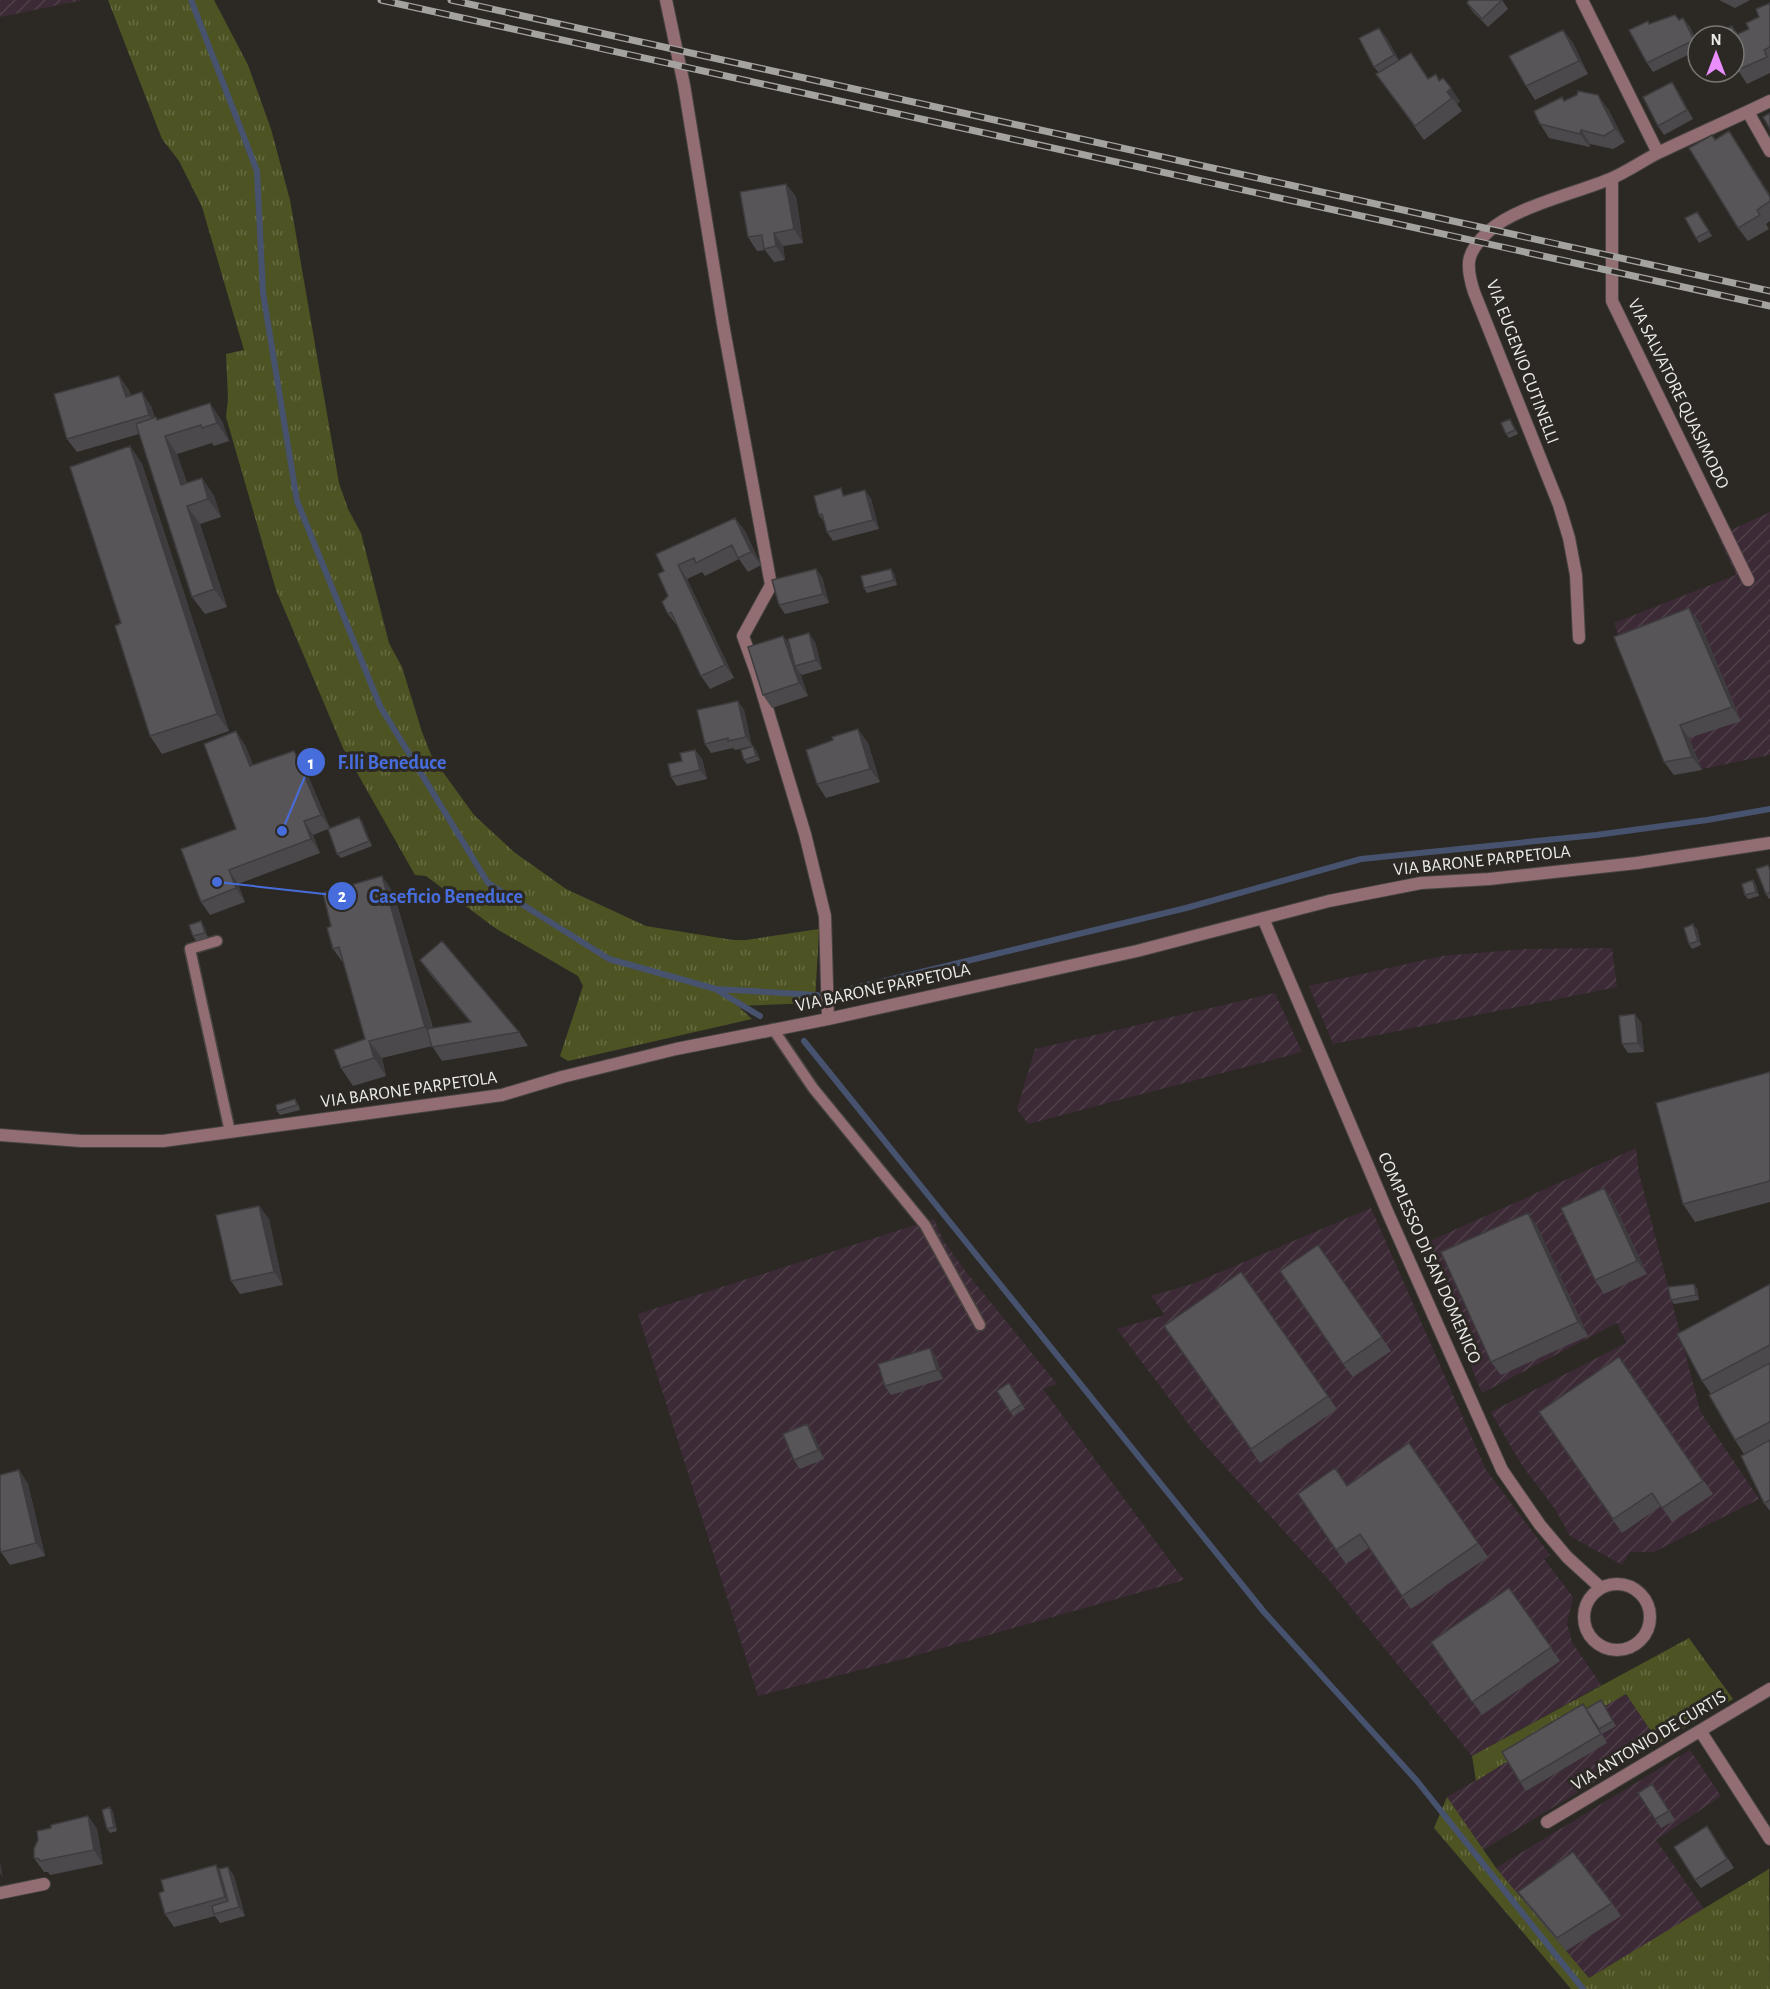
<svg xmlns="http://www.w3.org/2000/svg" width="1770" height="1989" viewBox="0 0 1770 1989" font-family="'Alegreya Sans',sans-serif">
	<defs>
		<pattern id="industrial-furrows" width="10" height="10" patternUnits="userSpaceOnUse" patternTransform="scale(1.5)"><rect width="10" height="10" fill="#3c2b36"/><path d="M-1 1l2-2M0 10L10 0M9 11l2-2" fill="none" stroke="#4f4049"/></pattern>
		<pattern id="grass-tufts" width="24" height="20" patternUnits="userSpaceOnUse" patternTransform="scale(1.5)"><rect width="24" height="20" fill="#4d5323"/><path d="M3 7l-1-3M5 7V3M7 7l1-3M15 17l-1-3M17 17v-4M19 17l1-3" fill="none" stroke="#676c43"/></pattern>
	</defs>
	<rect width="100%" height="100%" fill="#2c2925"/>
	<path fill="url(#industrial-furrows)" d="M0,0H83L0,17Z
		M1770,512V755L1673,775L1614,623L1736,575L1718,536Z
		M1612,948L1617,987L1333,1044L1309,986L1442,956L1527,949Z
		M1275,993L1302,1052L1028,1124L1017,1109L1035,1049Z
		M1636,1148L1639,1173L1700,1411L1759,1499L1654,1552H1630L1622,1565L1570,1536L1555,1509L1521,1464L1491,1412L1626,1343L1617,1323L1482,1393L1421,1245Z
		M1371,1208L1486,1470L1550,1555L1544,1559L1573,1597L1567,1624L1572,1642L1601,1685L1472,1756L1328,1579L1202,1442L1117,1329L1165,1315L1151,1296L1192,1284Z
		M934,1219L943,1240L966,1272L1057,1384L1043,1389L1184,1580L903,1659L758,1696L638,1314Z
		M1626,1694L1659,1743L1483,1850L1447,1797L1604,1705Z
		M1690,1750L1721,1796L1656,1840L1704,1909L1589,1978L1496,1868Z"/>
	<path fill="url(#grass-tufts)" d="M108,0H214L248,65L271,129L290,200L339,483L348,509L361,533L389,643L402,667L422,732L432,757L474,815L514,852L566,889L646,926L733,940H746L819,929L815,1003L738,1006L752,1019L568,1061L560,1056L583,986L578,976L495,928L426,876L415,875L343,748L276,590L226,417L228,399L226,354L244,350L202,207L179,161L162,139Z
		M1689,1638L1733,1699L1659,1743L1626,1694L1508,1761L1476,1781L1472,1756Z
		M1447,1797L1496,1868L1589,1978L1769,1869L1770,1989H1571L1434,1828Z"/>
	<g fill="none" stroke-linecap="round" stroke-linejoin="round">
		<path stroke="#47536e" stroke-width="6" d="M191,0L257,171L263,293L297,501L380,706L488,883L609,959L716,989L817,995
			M717,990L760,1016
			M834,993L1186,908L1361,859L1596,835L1707,820L1770,809
			M804,1041L1264,1612L1417,1781L1583,1989"/>
		<defs>
			<path id="lane" d="M217,941L190,949L230,1132
				M773,1029L813,1088L925,1225L980,1325"/>
			<path id="street" d="M666,0L684,85L723,324L771,585L743,636L757,675L805,834L825,916L828,1019
				M1582,0L1658,153
				M1748,112L1770,151
				M1612,178V301L1748,580
				M1579,638L1576,575L1569,538L1559,505L1474,292C1465,264 1466,252 1489,231C1515,207 1576,193 1610,179C1627,172 1642,161 1658,153C1695,135 1733,119 1770,101
				M1263,918L1387,1211L1502,1470L1540,1525L1567,1557L1601,1588
				M0,1135L81,1141H163L502,1095L562,1077L676,1049L828,1019L1137,951L1329,901L1421,883L1489,879L1637,863L1770,843
				M1584 1617a33 33 0 1 1 66 0a33 33 0 1 1-66 0Z
				M1701,1732L1770,1839
				M1547,1822L1770,1689
				M0,1893L44,1884"/>
		</defs>
		<use href="#lane" stroke="#474440" stroke-width="13"/>
		<use href="#street" stroke="#474440" stroke-width="14"/>
		<use href="#lane" stroke="#926d72" stroke-width="10"/>
		<use href="#street" stroke="#926d72" stroke-width="12"/>
		<defs>
			<path id="rail" d="M381,0L1770,306
				M451,0L1770,291"/>
		</defs>
		<use href="#rail" stroke="#a5a3a0" stroke-width="7"/>
		<use href="#rail" stroke="#2c2925" stroke-width="4.5" stroke-dasharray="14" stroke-linecap="butt"/>
	</g>
	<path fill="#4c494d" d="M1502,0L1508,9L1488,27L1473,12L1467,3Z
		M1719,0H1750L1735,8Z
		M1770,3V73L1747,84L1734,64V36L1732,26L1738,34L1749,29Z
		M1683,18L1690,27L1698,44V50L1653,72L1647,63L1650,23L1679,20Z
		M1563,30L1573,43L1588,74L1535,100L1526,86Z
		M1386,37L1399,60L1429,78L1440,80L1460,101L1457,104L1462,111L1424,140L1376,74L1379,73L1374,67Z
		M1678,91L1693,119L1664,135L1658,126Z
		M1562,97L1565,101L1608,109L1625,142L1613,149L1590,144V147L1549,138L1540,124Z
		M1729,131L1770,195V221L1766,224L1769,229L1748,241L1738,228L1716,140Z
		M786,184L796,197L803,243L783,246L785,260L774,262L765,250L757,251L748,237Z
		M1697,212L1712,236L1699,243L1696,238Z
		M119,376L128,389L131,395L151,406L155,418L158,420L222,421L229,441L214,446L212,443L177,454L187,483L202,478L214,496L221,517L200,524L227,607L205,614L192,597L139,434L77,452L67,439Z
		M1510,419L1518,434L1509,438L1506,434Z
		M130,446L142,464L229,731L162,754L150,736L121,623Z
		M865,490L871,499L879,529L833,541L827,532L825,523L819,515Z
		M735,518L745,531L761,565L748,572L739,559L705,576L702,572L687,579L734,678L710,689L701,676L678,627L668,614V596L664,571Z
		M816,569L822,577L829,603L785,614L779,605Z
		M894,573L897,585L867,593L864,588Z
		M1699,621L1741,721L1689,738L1702,770L1674,775L1664,762Z
		M783,636L790,645L815,642L822,669L802,675L800,673L808,696L772,708L763,695Z
		M738,701L744,710L752,746L735,750L733,748L711,753L705,744Z
		M833,740L868,743L880,782L826,798L817,784Z
		M245,745L253,765L303,764L330,828L362,821L372,846L341,858L337,854L328,829L313,835L320,853L238,884L245,902L210,915L201,902L236,829Z
		M695,750L702,759L707,779L677,786L671,777L682,761Z
		M756,750L760,760L747,764L744,760Z
		M1768,865L1770,868V898L1769,899L1766,894Z
		M382,876L394,894L433,1028L470,1022L429,973L420,960L519,1032L528,1046L442,1061L432,1046L382,1058L386,1076L353,1086L341,1068L365,1039L344,964L333,949L331,926Z
		M1753,880L1756,885L1759,896L1748,899L1745,895Z
		M204,926L208,938L196,941L193,936Z
		M1697,929L1701,945L1692,949L1689,944Z
		M1641,1022L1644,1052L1628,1053L1622,1044Z
		M1770,1072V1202L1695,1222L1683,1204Z
		M295,1099L298,1104L300,1110L280,1115L277,1111Z
		M1604,1188L1613,1202L1647,1274L1604,1294L1595,1280Z
		M259,1206L269,1219L283,1285L240,1294L231,1281Z
		M1537,1226L1588,1336L1501,1375L1491,1362Z
		M1318,1245L1391,1351L1353,1377L1343,1364Z
		M1241,1272L1337,1409L1260,1463L1164,1326Z
		M1770,1284V1511L1764,1503L1744,1454L1735,1440L1711,1394L1702,1381Z
		M1697,1288L1699,1300L1674,1304L1671,1300Z
		M930,1348L936,1357L943,1379L891,1395L885,1386Z
		M1619,1357L1713,1494L1672,1522L1661,1506L1622,1533L1539,1412Z
		M1009,1383L1025,1409L1013,1416L997,1391Z
		M813,1433L824,1459L800,1469L794,1460Z
		M1409,1443L1488,1557L1411,1609L1369,1548L1346,1564L1298,1494L1347,1485Z
		M19,1470L28,1484L45,1556L10,1565L1,1552Z
		M1509,1588L1560,1661L1482,1715L1431,1642Z
		M1604,1705L1616,1726L1602,1734L1607,1743L1526,1791L1520,1782L1586,1709Z
		M1658,1792L1675,1820L1661,1828L1655,1819Z
		M110,1807L113,1812L117,1831L110,1833L107,1829Z
		M88,1816L97,1829L103,1864L50,1875L48,1872H44L34,1858L51,1828Z
		M1707,1826L1734,1868L1701,1888L1695,1880Z
		M216,1865L219,1869L228,1867L234,1876L245,1916L220,1923L215,1916L174,1927L165,1914L164,1891Z
		M1518,1892L1612,1903L1621,1916L1566,1951L1527,1905Z"/>
	<path fill="#3e3c3e" d="M1683,18L1690,27L1698,46L1694,40Z
		M1379,28L1386,37L1401,64L1394,55Z
		M1563,30L1573,43L1588,74L1579,61Z
		M1436,74L1445,88H1451L1460,101L1457,104L1452,98Z
		M1672,82L1678,91L1693,119L1687,110Z
		M1598,95L1608,109L1625,142L1615,129Z
		M1581,130L1590,144V147L1580,134Z
		M1729,131L1770,195V197Z
		M786,184L796,197L803,243L794,229Z
		M774,233L783,246L785,260L776,246Z
		M119,376L128,389L135,410L126,397Z
		M142,392L151,406L158,429L149,415Z
		M210,403L222,421L229,441L217,423Z
		M165,436L177,454L193,503L181,485Z
		M130,446L142,464L229,731L217,714Z
		M202,478L214,496L221,517L208,499Z
		M865,490L871,499L879,529L873,520Z
		M187,506L200,524L227,607L214,589Z
		M735,518L745,531L761,565L751,552Z
		M678,565L687,579L734,678L725,665Z
		M816,569L822,577L829,603L823,594Z
		M891,569L894,573L897,585L894,580Z
		M1689,608L1699,621L1741,721L1732,707Z
		M809,633L815,642L822,669L816,660Z
		M783,636L793,649L795,666L800,673L808,696L799,683Z
		M738,701L744,710L752,746L746,737Z
		M1680,725L1689,738L1702,770L1692,757Z
		M858,729L868,743L880,782L870,769Z
		M236,731L245,745L259,780L250,766Z
		M753,746L756,750L760,760L756,756Z
		M695,750L702,759L707,779L700,770Z
		M294,751L303,764L330,828L321,815Z
		M359,817L362,821L372,846L369,841Z
		M304,821L313,835L320,853L311,839Z
		M229,870L238,884L245,902L236,888Z
		M382,876L394,894L437,1045L425,1027Z
		M1753,880L1756,885L1759,896L1756,892Z
		M201,921L204,926L208,938L205,933Z
		M1693,924L1697,929L1701,945L1698,941Z
		M1635,1014L1641,1022L1644,1052L1638,1043Z
		M369,1041L382,1058L386,1076L374,1058Z
		M1604,1188L1613,1202L1647,1274L1637,1261Z
		M259,1206L269,1219L283,1285L274,1272Z
		M1528,1213L1537,1226L1588,1336L1578,1322Z
		M1694,1284L1697,1288L1699,1300L1696,1295Z
		M930,1348L936,1357L943,1379L937,1370Z
		M807,1424L813,1433L824,1459L818,1450Z
		M19,1470L28,1484L45,1556L36,1543Z
		M110,1807L113,1812L117,1831L114,1827Z
		M88,1816L97,1829L103,1864L94,1850Z
		M0,1862L3,1878L0,1873Z
		M216,1865L225,1878L234,1910L225,1897Z
		M228,1867L234,1876L245,1916L239,1907Z"/>
	<path fill="#585559" stroke="#3e3c3e" stroke-width="1.5" d="M1469,0H1502L1482,19L1467,3Z
		M1770,3V47L1764,50L1767,57L1738,70L1734,62V36H1718L1717,33L1732,26L1736,35L1749,29L1746,23L1759,17L1756,9Z
		M1675,15L1679,20L1683,18L1694,40L1647,63L1629,30L1648,21L1649,24Z
		M1379,28L1394,55L1374,67L1359,38Z
		M1563,30L1579,61L1526,86L1509,56Z
		M1411,53L1428,79L1436,74L1439,81L1443,78L1451,88L1447,92L1452,98L1415,126L1376,74Z
		M1672,82L1687,110L1658,126L1643,97Z
		M1578,91L1598,95L1615,129L1604,136L1581,130L1580,134L1540,124L1534,111L1562,97L1564,101L1577,95Z
		M1770,113V129L1763,117Z
		M1729,131L1770,197V201L1757,210L1760,215L1738,228L1689,148L1712,135L1715,140Z
		M786,184L794,229L774,233L776,246L764,249L762,235L748,237L740,192Z
		M1697,212L1709,231L1696,238L1685,218Z
		M119,376L126,397L142,392L149,415L67,439L54,394Z
		M210,403L217,423L202,428L201,425L165,436L181,485L202,478L208,499L187,506L214,589L192,597L136,424L156,417L157,420Z
		M1510,419L1515,430L1506,434L1501,423Z
		M130,446L217,714L150,736L115,626L121,623L70,467Z
		M841,488L843,496L865,490L873,520L827,532L822,514L819,515L814,496Z
		M735,518L751,552L738,558L732,545L696,563L694,558L678,565L725,665L701,676L671,612L668,614L662,602L668,596L658,574L664,571L656,554Z
		M816,569L823,594L779,605L772,580Z
		M891,569L894,580L864,588L861,576Z
		M1689,608L1732,707L1680,725L1692,757L1664,762L1614,637Z
		M809,633L816,660L795,666L788,639Z
		M783,636L799,683L763,695L748,647Z
		M738,701L746,737L728,741V738L705,744L697,710Z
		M858,729L870,769L817,784L806,750L833,740L832,737Z
		M236,731L250,766L294,751L321,815L304,821L311,839L229,870L236,888L201,902L181,849L236,829L204,744Z
		M753,746L756,756L744,760L741,750Z
		M695,750L700,770L671,777L668,764L682,761L680,753Z
		M359,817L369,841L337,854L328,829Z
		M1768,865L1770,870V893L1766,894L1756,869Z
		M382,876L425,1027L369,1041L374,1058L341,1068L334,1050L365,1039L339,947L333,949L327,928L331,926L323,893Z
		M1753,880L1756,892L1745,895L1742,884Z
		M201,921L205,933L193,936L189,925Z
		M1693,924L1698,941L1689,944L1684,928Z
		M442,941L519,1032L432,1047L427,1029L471,1022L420,960Z
		M1635,1014L1638,1043L1622,1044L1619,1016Z
		M1770,1072V1181L1683,1204L1656,1103Z
		M295,1099L297,1105L277,1111L276,1105Z
		M1604,1188L1637,1261L1595,1280L1561,1208Z
		M259,1206L274,1272L231,1281L216,1215Z
		M1528,1213L1578,1322L1491,1362L1441,1252Z
		M1318,1245L1382,1337L1343,1364L1280,1271Z
		M1241,1272L1328,1396L1251,1449L1164,1326Z
		M1694,1284L1696,1295L1671,1300L1668,1287Z
		M1770,1284V1345L1702,1381L1677,1334Z
		M930,1348L937,1370L885,1386L878,1364Z
		M1619,1357L1703,1481L1662,1508L1652,1493L1613,1519L1539,1412Z
		M1770,1363V1422L1735,1440L1709,1395Z
		M1009,1383L1022,1404L1010,1412L997,1391Z
		M807,1424L818,1450L794,1460L783,1434Z
		M1770,1440V1500L1764,1503L1741,1456Z
		M1409,1443L1478,1543L1402,1596L1360,1534L1336,1550L1298,1494L1335,1468L1347,1486Z
		M19,1470L36,1543L1,1552L0,1547V1475Z
		M1509,1588L1551,1647L1472,1702L1431,1642Z
		M1601,1700L1613,1721L1599,1729L1586,1709Z
		M1583,1704L1601,1734L1520,1782L1502,1752Z
		M1652,1784L1669,1811L1655,1819L1638,1793Z
		M110,1807L114,1827L107,1829L102,1810Z
		M88,1816L94,1850L40,1861L39,1859L34,1858V1849L38,1840L37,1831L51,1828V1825Z
		M1707,1826L1727,1859L1695,1880L1674,1847Z
		M1573,1852L1612,1903L1557,1938L1518,1892Z
		M216,1865L225,1897L165,1914L159,1893L164,1891L161,1880Z
		M228,1867L239,1907L214,1914L212,1906L228,1901L219,1869Z"/>
	<g text-anchor="middle" dominant-baseline="central" stroke-width="6" stroke-linejoin="round" paint-order="stroke">
		<g font-size="18" fill="#ecebe8" stroke="#2c2925">
			<text transform="translate(1522 362) rotate(69)">VIA EUGENIO CUTINELLI</text>
			<text transform="translate(1678 394) rotate(64)">VIA SALVATORE QUASIMODO</text>
			<text transform="translate(1482 861) rotate(-6)">VIA BARONE PARPETOLA</text>
			<text transform="translate(883 988) rotate(-12)">VIA BARONE PARPETOLA</text>
			<text transform="translate(409 1090) rotate(-8)">VIA BARONE PARPETOLA</text>
			<text transform="translate(1429 1258) rotate(66)">COMPLESSO DI SAN DOMENICO</text>
			<text transform="translate(1649 1741) rotate(-31)">VIA ANTONIO DE CURTIS</text>
		</g>
	</g>
	<path fill="none" stroke="#466ddb" stroke-width="2" d="M282 831L311 762M217 882L342 896"/>
	<g fill="#466ddb" stroke="#2c2925" stroke-width="2">
		<circle cx="282" cy="831" r="6"/>
		<circle cx="217" cy="882" r="6"/>
		<circle cx="311" cy="762" r="15"/>
		<circle cx="342" cy="896" r="15"/>
	</g>
	<g font-size="18" text-anchor="middle" font-weight="bold" fill="#fff">
		<text x="311" y="769">1</text>
		<text x="342" y="902">2</text>
	</g>
	<g font-size="20" text-anchor="middle" font-weight="bold" fill="#466ddb" stroke="#2c2925" stroke-width="6" stroke-linejoin="round" paint-order="stroke">
		<text x="392" y="769">F.lli Beneduce</text>
		<text x="446" y="903">Caseficio Beneduce</text>
	</g>
	<g transform="translate(1716 54)"><circle r="28" fill="#2c2925" stroke="#797773" stroke-width="1.5"/>
	<path d="M0-4.5L10 22L0 15L-10 22Z" fill="#ea8dfd"/>
	<text y="-9" font-size="16" font-weight="bold" text-anchor="middle" fill="#ecebe8">N</text>
	</g>
</svg>
